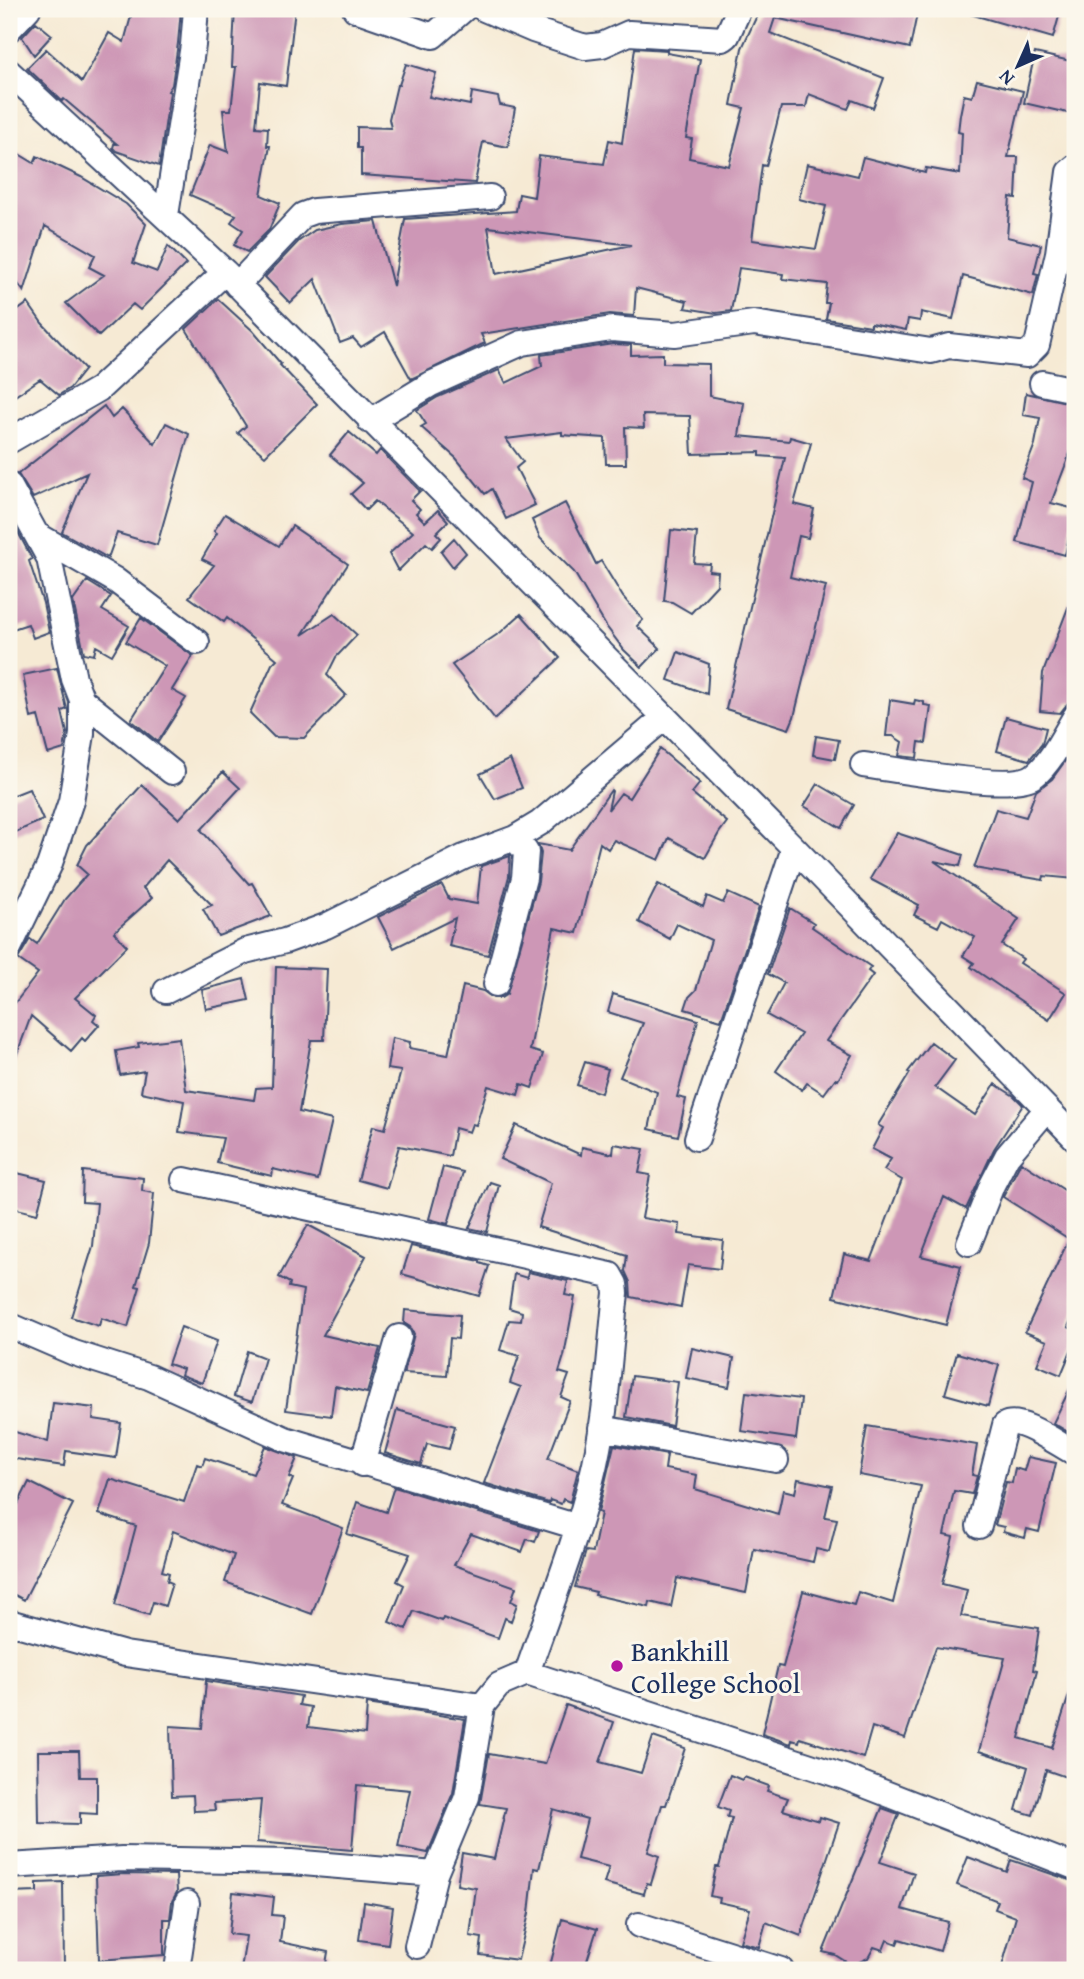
<svg xmlns="http://www.w3.org/2000/svg" width="1084" height="1979" viewBox="0 0 1084 1979" font-family="'Gentium Book Plus',serif">
	<rect width="100%" height="100%" fill="#fbf7ec"/>
	<filter id="ink" filterUnits="userSpaceOnUse"><feTurbulence type="fractalNoise" baseFrequency=".0143" numOctaves="2"/><feDisplacementMap in="SourceGraphic" scale="14" xChannelSelector="R" yChannelSelector="G"/><feConvolveMatrix kernelMatrix="1 2 1 2 8 2 1 2 1" color-interpolation-filters="sRGB"/></filter>
	<filter id="wash" filterUnits="userSpaceOnUse"><feTurbulence type="fractalNoise" baseFrequency=".00686" numOctaves="4" result="noise"/><feDisplacementMap in="SourceGraphic" scale="28" xChannelSelector="R" yChannelSelector="G"/><feGaussianBlur stdDeviation="1.57" result="paint"/><feColorMatrix in="noise" values="0 0 0 0 0 0 0 0 0 0 0 0 0 0 0 0 0 1.4 0 .05"/><feComposite in="paint" operator="in"/></filter>
	<g filter="url(#wash)">
		<rect width="100%" height="100%" fill="#f6ead4"/>
		<g id="blocks">
			<path fill="#cd97b6" fill-rule="evenodd" d="M133,9H181L178,43L172,85L168,91L170,92L159,166L116,151L113,148L114,144H117L64,99L62,101L27,68L46,49L82,82L109,33L124,42Z
				M235,9H295L286,86L260,82L256,127L268,128L267,146H270L261,195L280,203L269,230L247,252L234,245L243,230L231,222L236,215L190,195L210,145L228,152L223,110H231L236,67H232Z
				M760,9H918L910,48L775,18L770,33L884,78L873,108L852,100L848,109L809,94L806,107H781L766,166L762,165L752,240L816,249L826,206L799,199L807,164L858,176L863,157L925,173L926,168L960,174L962,133L958,132L960,115L964,95L972,97L977,80L1023,91L1008,157H1018L1016,198L1010,197L1007,237L1041,245L1034,273L1038,274L1033,295L963,276L953,319L921,312L920,321L908,319L906,330L871,323V326L826,319L829,303H825L827,284L782,279L783,274L739,268L731,311L716,313L685,308L687,301L636,288L634,316L610,314L481,334L485,343L411,379L385,332L361,347L353,338L340,343L315,279L290,303L265,277L299,241L315,230L342,224L376,221L393,286L405,219L516,211L519,194L534,197L539,156L604,164L609,140L622,143L635,48L667,50V53L700,59L686,138L692,139L689,158L729,166L744,108L731,105L742,48ZM488,227L631,245L496,274Z
				M971,9H1061L1053,38L970,14Z
				M36,22L52,35L34,55L22,37Z
				M1035,53L1075,62V100L1072,114L1024,103Z
				M406,64L436,73L429,97L470,105L472,92L498,97L500,105L515,108L508,147L483,142L475,183L361,175V148H357V127L391,128L389,119L397,85H399Z
				M9,148L34,163L37,156L81,177L126,204L146,224L133,263L157,272L168,246L186,264L140,310L133,304L99,336L66,303L104,275L89,267L95,255L45,226L24,292L9,271Z
				M218,299L253,331L281,364L280,365L317,404L265,456L238,433L246,426L186,329Z
				M28,303L42,323L85,369L70,388L59,395L40,379L9,400V317Z
				M613,344L631,345V355L663,354V363L709,364V396L744,403L739,436L789,441L790,437L811,443L794,504L814,509L808,538L799,536L790,577L826,586L794,717L789,729L726,709L785,458L760,456V452L692,454L690,416L643,415L644,428L625,427L626,464H606L605,438L562,435V432L506,439L523,462L516,468L535,505L506,519L492,489L485,494L456,458L421,427L426,424L417,410L438,397L499,370L506,383L542,366L541,355Z
				M1026,393L1075,404V449L1072,448L1051,503L1075,509L1065,555L1017,542L1032,482L1022,478L1035,444L1040,418L1023,415Z
				M104,406L112,418L122,409L155,444L166,423L189,434L157,545L117,533L108,558L62,532L87,473L33,498L18,474Z
				M349,432L376,455L380,450L420,491L411,500L420,509L416,513L425,522L438,510L448,521L436,533L441,538L432,548L426,543L398,571L389,554L413,532L375,501L366,510L351,494L363,483L330,455Z
				M565,503L596,564L601,561L623,597L643,620L637,626L660,648L642,667L624,650L606,626L574,572L540,538L532,520Z
				M225,514L279,546L292,526L348,564L302,635L334,614L357,635L336,657L327,675L346,695L304,738L274,737L250,713L272,664L277,659L227,618L224,622L189,597L214,565L202,559L217,533L214,531Z
				M9,515L32,559L29,561L43,603L49,632L33,638L28,624L13,629L9,616Z
				M671,530L697,533L694,563L710,564L709,571L718,572L717,585L691,613L672,602L664,601Z
				M454,538L466,553L453,567L441,551Z
				M87,581L111,596L102,610L129,626L112,655L96,646L94,655L84,653L73,601Z
				M1074,592L1075,702L1068,703L1060,713L1040,711L1043,673Z
				M521,614L560,658L495,719L452,665L501,632Z
				M141,618L193,656L172,690L186,698L158,742L131,720L165,666L126,642Z
				M678,652L709,664L707,694L668,680Z
				M57,668L67,709L62,711L67,733L64,749L48,754L38,716L31,718L23,675Z
				M890,700L914,704L915,700L924,702V705L931,706L926,743L919,742L917,758L899,756L902,742L893,736H886Z
				M1006,717L1046,728L1042,744L1029,760L997,751Z
				M816,736L839,740L835,759L813,755Z
				M660,749L700,783L692,793L727,822L719,833L705,858L669,838L659,860L614,840L608,849L600,843L577,933L554,928L530,1050L543,1054L532,1088L521,1084L518,1095L488,1086L476,1125L472,1124L469,1132L455,1128L450,1156L399,1146L387,1188L358,1180L373,1126L385,1129L401,1071L387,1069L392,1038L410,1042L409,1048L448,1055L463,986L483,991L493,998H501L507,994L538,882L541,853L538,844L569,850L611,790L612,791L608,810L621,793L629,798Z
				M1073,750L1075,751V879L1044,876L1043,880L974,868L996,809L1026,817L1036,791L1052,779Z
				M510,759L522,788L495,799L480,774Z
				M223,772L240,788L201,830L249,884L252,883L271,916L218,936L203,909L212,905L167,860L143,888L152,898L114,932L127,946L75,998L96,1015L93,1020L99,1025L85,1041L82,1038L71,1051L31,1016L11,1070H9V1011L38,973L18,959L30,939L37,944L65,899L87,874L77,865L87,845L142,785L179,819Z
				M818,784L854,805L841,828L804,806Z
				M29,789L43,820L9,835V797Z
				M897,833L963,855L960,866L934,861L1019,919L1002,945L1023,959L1020,963L1066,993L1049,1020L971,967L974,963L963,956L975,937L942,919L938,927L914,915L919,905L870,879Z
				M510,856L509,876L488,955L449,946L455,918L394,948L378,917L442,885L449,899L477,904L481,866Z
				M658,884L703,907L707,896L723,903L728,893L759,907L721,1020L685,1009L689,997L696,990L711,940L677,924L670,939L639,922Z
				M790,908L814,923L812,927L871,967L868,971L873,975L826,1041L852,1055L838,1080L835,1079L824,1094L807,1083L802,1090L776,1071L801,1034L767,1015L784,983L768,974Z
				M276,967L327,969L324,1040H311L299,1112L332,1120L318,1180L273,1169L272,1176L217,1163L223,1138L179,1132L184,1101L141,1092L145,1071L120,1075L116,1051L139,1047L138,1043L179,1038L186,1090L254,1100L256,1088L272,1087Z
				M244,979L249,1000L206,1009L202,990Z
				M613,994L698,1020L677,1097L686,1099L678,1136L649,1129L657,1092L620,1077L643,1023L608,1012Z
				M931,1042L955,1060L935,1087L975,1115L995,1084L1014,1096L1023,1105L994,1149L966,1209L944,1197L921,1256L961,1266L946,1325L834,1297L844,1254L871,1261L902,1180L884,1170L891,1159L872,1149L883,1128L878,1125L910,1073L908,1072Z
				M585,1062L608,1069L601,1093L577,1085Z
				M516,1125L581,1155L582,1147L613,1154L614,1144L644,1149L639,1173L650,1175L642,1218L680,1224L679,1234L723,1240L720,1269L688,1265L681,1307L631,1297L630,1282L625,1271L627,1255L538,1227L551,1183L500,1159Z
				M1021,1162L1075,1197V1310L1068,1327L1075,1330V1341L1061,1375L1037,1365L1047,1341L1025,1332L1069,1239L1003,1197Z
				M443,1167L463,1172L448,1224L429,1219Z
				M9,1171L46,1180L37,1214L9,1207Z
				M83,1171L143,1178L142,1191L154,1193L149,1243L136,1286L140,1287L128,1327L101,1318L99,1326L71,1317L93,1246L97,1203L82,1202Z
				M490,1182L499,1185L487,1232L469,1228Z
				M308,1225L366,1256L323,1335L380,1348L367,1393L335,1386L331,1416L286,1410L303,1290L289,1287L290,1283L279,1277Z
				M411,1246L480,1261V1263L489,1266L479,1296L402,1274Z
				M528,1272L568,1281L565,1295L575,1297L564,1356L559,1372L569,1375L561,1397L570,1401L548,1459L578,1470L570,1502L563,1499L561,1504L550,1500L549,1503L484,1483L521,1387L510,1383L519,1356L500,1350L509,1320L521,1321L522,1312L509,1308L514,1274L527,1278Z
				M405,1310L460,1315L458,1339L450,1338L447,1376L404,1373L414,1334L410,1327L404,1323Z
				M181,1327L217,1341L202,1383L181,1375L183,1369L168,1364Z
				M692,1348L734,1358L729,1387L686,1378Z
				M247,1351L265,1358L252,1402L234,1396Z
				M957,1353L999,1365L988,1406L945,1394Z
				M632,1376L678,1382L672,1426L626,1417Z
				M1075,1378V1436L1053,1423Z
				M746,1392L801,1399L796,1439L741,1431Z
				M53,1403L94,1408L93,1419L121,1423L116,1458L66,1451L64,1466L9,1458V1430L48,1442Z
				M397,1410L455,1426L449,1449L427,1444L421,1464L385,1453Z
				M867,1426L977,1445L972,1475L977,1476L972,1494L954,1491L944,1535L953,1537L942,1584L967,1590L961,1616L1039,1628L1033,1670L1037,1671L1019,1738L1052,1748L1071,1689L1075,1690V1780L1046,1770L1033,1815L1016,1810L1028,1767L979,1751L1005,1658L936,1647L905,1738L872,1727L863,1758L800,1738L799,1742L792,1740L791,1744L762,1734L778,1666L783,1667L803,1591L854,1605L858,1592L893,1603L921,1486L859,1475Z
				M614,1445L667,1455L665,1469L697,1475L695,1489L778,1514L783,1490L795,1493L798,1479L832,1486L825,1517L837,1519L829,1552L816,1549L813,1562L754,1549L746,1593L677,1578L671,1607L650,1602L649,1607L595,1595L596,1592L575,1587L586,1551L593,1552L601,1513L598,1512Z
				M265,1446L297,1458L289,1477L293,1479L282,1505L343,1528L312,1614L225,1582L234,1555L173,1531L162,1571L169,1573L167,1581L172,1583L165,1606L153,1602L149,1615L115,1605L136,1526L99,1514L110,1479L184,1502L197,1464L202,1466L205,1458L253,1474Z
				M1028,1457L1056,1463L1039,1532L1027,1529L1025,1538L1003,1532L1004,1527L995,1525L1006,1482L1012,1483L1015,1468L1024,1471Z
				M29,1482L73,1504L24,1600L9,1592V1522Z
				M394,1487L539,1531L535,1542L527,1539L522,1552L471,1534L454,1565L516,1587L511,1601L517,1604L511,1621L505,1618L498,1638L443,1618L442,1621L414,1611L406,1629L389,1622L404,1585L397,1581L410,1554L347,1534L357,1502L386,1512Z
				M206,1681L301,1696L299,1705L311,1707L308,1727L365,1734L367,1704L465,1719L453,1793L428,1853L398,1847L410,1790L357,1785L352,1850L257,1842L261,1800L214,1803L215,1810L194,1811L193,1795L172,1796L170,1726L202,1728Z
				M566,1705L614,1722L600,1762L641,1773L653,1737L685,1748L666,1805H662L648,1852L659,1856L651,1884L647,1883L644,1894L604,1883L609,1867L577,1859L587,1819L553,1809L539,1869L534,1868L529,1913L518,1960L480,1955L482,1938L470,1936L476,1888L457,1885L462,1853L494,1859L506,1808L480,1804L489,1754L545,1764Z
				M38,1751H79L80,1777H97V1814L80,1813V1824L39,1823Z
				M730,1775L742,1780L744,1777L769,1786L767,1791L788,1798L783,1810L819,1821L820,1817L839,1823L801,1936L766,1922L759,1947L740,1942L750,1909L719,1902L720,1898L710,1896L716,1867H719L732,1818L727,1817L729,1811L718,1807Z
				M882,1808L899,1814L880,1862L914,1873L902,1909L948,1922L940,1951L899,1939L897,1944L887,1940L883,1950L874,1947L868,1958L855,1964L848,1963L835,1955L823,1952Z
				M968,1857L1007,1872L1011,1860L1075,1882V1970H1001L1016,1917L995,1909L998,1901L957,1885Z
				M124,1874L176,1875L177,1892L172,1901L170,1919H164V1955L99,1960L96,1876Z
				M63,1882L64,1970H9V1893L37,1892V1883Z
				M233,1892L274,1897L272,1915L283,1916L280,1942L328,1952L325,1970H241L246,1936L229,1934Z
				M364,1902L393,1907L388,1944L359,1940Z
				M562,1919L597,1929L584,1970H549Z"/>
		</g>
	</g>
	<g filter="url(#ink)">
		<use href="#blocks" fill-opacity="0" stroke="#3c4b70" stroke-width="2"/>
		<g fill="none" stroke-linecap="round" stroke-linejoin="round">
			<defs>
				<path id="street" d="M355,9L433,36L464,9
					M484,9L533,30L585,47L602,45L629,33L723,39L727,36L739,9
					M9,29L28,9
					M9,72L225,272L794,848L1075,1138
					M166,215L193,45L196,9
					M237,285L303,215L314,211L490,197
					M1042,383L1075,390
					M370,421L431,384L522,343L612,329L675,334L754,323L931,351L949,346L1027,355L1037,345L1058,253L1069,172L1075,167
					M9,441L99,389L225,272
					M9,485L49,558L74,679L82,700V734L71,801L49,866L9,948
					M37,535L115,580L197,642
					M82,700L172,772
					M863,765C895,769 1013,793 1035,775C1052,761 1064,735 1075,717
					M496,984L524,878L526,852L515,838
					M166,991L245,951L285,941L326,926L464,857L515,838L540,823L665,717
					M697,1138L794,848
					M184,1180L610,1275L615,1284L616,1293C609,1355 607,1419 591,1480C575,1545 549,1609 527,1673
					M969,1243L992,1185L1007,1156L1047,1109
					M9,1325L74,1353L149,1377L285,1439L578,1527
					M601,1428L776,1460
					M362,1464L399,1337
					M979,1526L1005,1425C1021,1416 1059,1445 1075,1453
					M9,1622L125,1654L482,1706
					M9,1866L122,1859L291,1862L435,1874
					M639,1925L781,1970
					M417,1946L435,1874L467,1797L482,1706L499,1685L527,1673L844,1777L1075,1867
					M177,1970L187,1903"/>
			</defs>
			<use href="#street" stroke="#3c4b70" stroke-width="28"/>
			<use href="#street" stroke="#fff" stroke-width="24"/>
		</g>
	</g>
	<circle fill="#b5179e" stroke="#fbf7ec" stroke-width="2.5" cx="617" cy="1666" r="7"/>
	<g text-anchor="middle" dominant-baseline="central" stroke-width="6" stroke-linejoin="round" paint-order="stroke">
		<g font-size="28" fill="#1b2f5e" stroke="#fbf7ec" text-anchor="start">
			<text x="631" y="1650">Bankhill<tspan x="631" dy="32">College School</tspan></text>
		</g>
	</g>
	<rect width="1084" height="1979" fill="none" stroke="#fbf7ec" stroke-width="35"/>
	<g transform="translate(1018 66) rotate(225)" stroke="#fbf7ec" stroke-width="5" paint-order="stroke">
	<path d="M0-5L12 26L0 18L-12 26Z" fill="#1b2f5e"/>
	<text y="-10" font-size="19" font-weight="bold" text-anchor="middle" fill="#1b2f5e">N</text>
	</g>
</svg>
